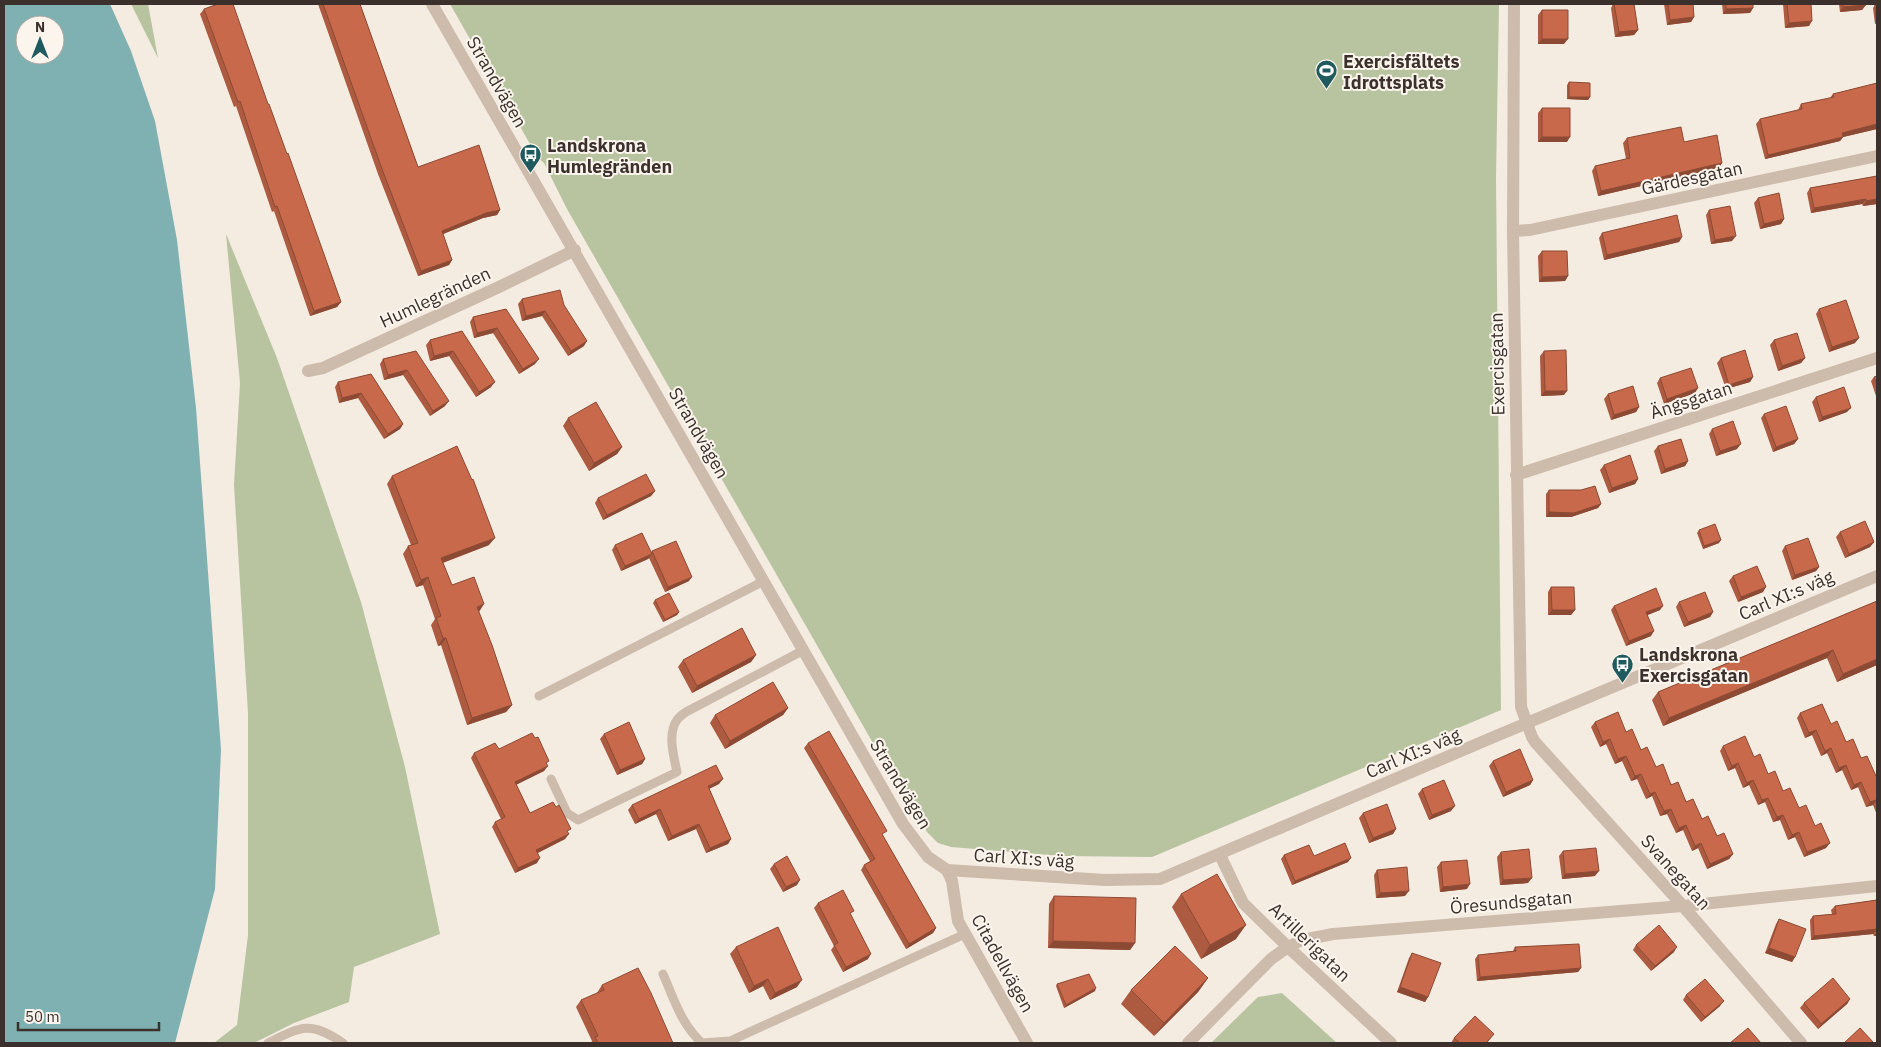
<svg xmlns="http://www.w3.org/2000/svg" width="1881" height="1047" viewBox="0 0 1881 1047" font-family="'IBM Plex Sans',sans-serif">
	<rect width="100%" height="100%" fill="#f4ebe1"/>
	<path fill="#b8c4a0" d="M131,4H148L158,58Z
		M450,4H1499L1496,177L1501,710L1152,857L1062,856L951,847L938,843L927,832L893,769L885,764L567,209L544,163L538,158Z
		M226,234L277,358L361,602L405,767L440,934L354,967L349,1002L294,1023L254,1043H214L237,1025L248,935V713L234,485L240,383Z
		M1282,993L1337,1043H1211L1258,997Z"/>
	<path fill="#7fb0b2" fill-rule="evenodd" d="M4,4H110L131,51L155,121L177,240L196,408L221,750L215,889L175,1043H4ZM25,25H55V55H25Z"/>
	<g fill="none" stroke-linecap="round" stroke-linejoin="round">
		<path stroke="#cdbbac" stroke-width="9" d="M539,696L764,581
			M551,779L567,813L578,820L677,772C674,757 667,734 677,720C679,717 683,714 686,712L804,650
			M663,974C674,999 681,1024 702,1043L730,1041L965,934
			M268,1043C302,1026 310,1021 343,1043"/>
		<path stroke="#cdbbac" stroke-width="12" d="M1514,4L1513,231L1521,707L1532,737L1535,742L1683,906L1801,1043
			M1513,231L1530,230L1877,156
			M308,371L323,368L499,287L575,250
			M1516,475L1877,358
			M947,870L952,881L958,921L1027,1043
			M1188,1043L1271,959L1288,947L1302,940L1333,934L1683,906L1877,886"/>
		<path stroke="#cdbbac" stroke-width="12" d="M432,4L903,824L928,857L947,870L1105,880L1160,879L1496,736L1877,576
			M1220,855L1243,903L1288,947L1391,1043"/>
	</g>
	<path fill="#ac5a40" d="M318,4H360L418,167L500,210L497,215L483,218L443,234L452,260L449,265L418,276L378,174Z
		M1613,4H1634L1638,30L1634,35L1615,37L1611,8Z
		M1664,4H1693L1694,17L1691,22L1667,25Z
		M1722,4H1753V8L1750,13L1723,14Z
		M1783,4H1811L1809,26L1785,28Z
		M1839,4H1866L1862,10L1840,12Z
		M1875,5H1877V24H1875L1873,8Z
		M204,9L268,104L341,302L337,307L310,316L274,211L272,212L236,106L234,107L200,14Z
		M1542,10L1564,44H1538V15Z
		M1569,82L1590,97L1588,100L1567,99V85Z
		M1877,83V129L1843,137L1840,141L1765,159L1756,124L1760,119L1798,110L1801,104L1830,98L1833,94Z
		M1542,108L1567,142H1538V113Z
		M1627,138L1684,142L1722,163L1719,168L1598,196L1592,171L1595,166L1626,159L1623,143Z
		M1877,176V204L1863,206L1862,204L1811,213L1807,193L1810,188Z
		M1758,198L1784,219L1781,224L1760,229L1754,203Z
		M1709,210L1732,241L1711,244L1706,215Z
		M1602,233L1682,237L1679,242L1604,260L1599,238Z
		M1542,251L1568,276L1565,281L1539,282L1538,256Z
		M522,299L564,305L584,346L568,356L542,316L522,321L518,304Z
		M506,309L535,364L519,374L493,333L474,338L470,322L473,317Z
		M1819,309L1855,343L1829,352L1816,314Z
		M462,331L491,387L476,397L449,356L430,361L426,345L430,340Z
		M1774,340L1805,358L1801,363L1778,371L1770,345Z
		M416,351L445,406L430,416L403,375L384,380L380,364L383,359Z
		M1544,351L1564,395L1541,396L1540,356Z
		M1721,358L1753,377L1750,382L1726,389L1717,363Z
		M371,374L403,424L400,429L384,439L358,398L339,403L335,387L338,382Z
		M1877,376V399L1871,381L1874,377Z
		M1660,378L1695,393L1664,404L1657,383Z
		M1608,394L1639,407L1636,412L1611,420L1604,399Z
		M1816,397L1847,412L1819,422L1812,402Z
		M1764,414L1798,439L1794,444L1773,452L1761,418Z
		M568,418L622,447L617,454L589,471L563,426Z
		M1712,429L1737,449L1716,456L1709,434Z
		M1658,446L1688,461L1685,466L1661,474L1654,451Z
		M1604,465L1638,479L1635,484L1609,493L1600,470Z
		M392,476L489,545L443,563L452,585L479,612L512,705L506,712L467,725L441,645L438,646L431,625L435,619L423,585L416,587L403,554L408,546L411,545L387,484Z
		M1549,490L1601,504L1598,508L1571,517H1546V494Z
		M655,491L651,496L603,520L595,503L598,498Z
		M1699,530L1719,543L1703,549L1697,533Z
		M1840,532L1874,542L1870,547L1845,558L1836,537Z
		M615,545L651,553L652,551L689,581L665,592L649,558L648,559L621,571L612,550Z
		M1785,546L1819,567L1816,571L1792,580L1782,551Z
		M1733,576L1763,592L1738,602L1729,581Z
		M1551,587L1575,610L1571,615H1548V592Z
		M655,600L679,612L677,615L663,622L653,603Z
		M1877,601V665L1837,682L1827,658L1663,726L1652,700L1658,692Z
		M1679,602L1713,612L1710,617L1684,627L1676,607Z
		M1614,606L1660,610L1647,615L1651,636L1626,646L1611,610Z
		M756,655L751,662L692,693L678,667L683,660Z
		M788,708L783,715L725,749L710,723L715,715Z
		M1800,713L1831,724L1861,758L1876,776L1877,775V815L1873,805L1866,807L1858,787L1851,790L1842,770L1836,773L1827,753L1821,756L1812,735L1805,738L1797,718Z
		M1595,722L1626,732L1733,854L1729,859L1707,869L1698,848L1692,851L1683,830L1676,833L1667,814L1660,816L1652,796L1646,799L1637,779L1631,781L1622,761L1615,764L1606,744L1600,747L1591,727Z
		M604,734L645,759L642,764L617,775L600,739Z
		M808,743L883,836L936,928L933,933L906,949L861,870L864,865L870,861L804,748Z
		M1723,746L1754,757L1768,774L1815,826L1826,848L1804,857L1795,837L1788,840L1780,820L1773,822L1765,802L1758,805L1749,785L1743,788L1735,768L1728,771L1720,751Z
		M499,749L547,764L544,771L516,784L530,813L568,833L565,839L538,853L537,863L515,873L492,827L495,822L501,819L471,758L474,753Z
		M1493,761L1533,780L1530,785L1503,797L1489,766Z
		M719,784L709,789L731,839L728,844L706,853L696,829L668,841L656,814L635,824L628,810L632,805Z
		M1422,789L1451,811L1429,820L1418,794Z
		M1363,813L1396,829L1393,834L1369,843L1359,818Z
		M1563,851L1595,876L1562,879L1559,856Z
		M1501,852L1528,883L1500,885L1497,857Z
		M1284,855L1314,856L1348,862L1292,885L1281,859Z
		M1441,862L1467,889L1440,892L1437,867Z
		M774,864L797,885L783,892L770,869Z
		M1377,870L1405,896L1376,898L1374,875Z
		M1181,894L1236,939L1201,959L1172,907Z
		M1054,896L1135,943L1130,950L1048,948L1049,904Z
		M1877,900V936H1874L1873,934L1811,940L1810,920L1813,916L1832,914L1831,910L1835,906Z
		M818,903L851,915L868,959L843,972L831,950L834,946L814,908Z
		M1779,919L1795,957L1792,962L1765,953L1776,924Z
		M1636,945L1674,952L1651,971L1633,950Z
		M736,947L797,987L770,1000L763,986L749,993L730,954Z
		M1515,947L1581,968L1578,972L1477,981L1475,959L1478,955L1513,951Z
		M1412,953L1428,997L1425,1002L1397,992L1409,958Z
		M1208,978L1198,992L1154,1036L1121,1004L1131,990Z
		M1057,984L1095,991L1064,1008L1056,986Z
		M602,985L673,1043H591L592,1041L576,1007L581,1000L597,993Z
		M1686,995L1720,1006L1701,1022L1683,1000Z
		M1850,999L1847,1004L1818,1029L1800,1008L1804,1003Z
		M1494,1034L1487,1043H1451L1454,1038Z"/>
	<path fill="#8c4a34" d="M1866,5L1862,10L1840,12L1843,7Z
		M1753,8L1750,13L1723,14L1726,9Z
		M1694,17L1691,22L1667,25L1670,20Z
		M1812,21L1809,26L1785,28L1789,23Z
		M1638,30L1634,35L1615,37L1619,32Z
		M1542,39H1568L1564,44H1538Z
		M1569,97H1590L1588,100L1567,99Z
		M1877,124V129L1843,137L1840,141L1765,159L1768,155L1842,133Z
		M1542,137H1570L1567,142H1538Z
		M1722,163L1719,168L1598,196L1601,191Z
		M1866,199L1862,204L1811,213L1814,208Z
		M1877,199V204L1863,206L1866,201Z
		M500,210L497,215L483,218L438,236L442,231L486,213Z
		M1784,219L1781,224L1760,229L1764,224Z
		M1736,236L1732,241L1711,244L1715,240Z
		M1682,237L1679,242L1604,260L1607,255Z
		M452,260L449,265L418,276L421,271Z
		M1568,276L1565,281L1539,282L1542,277Z
		M341,302L337,307L310,316L314,311Z
		M545,311L542,316L522,321L526,316Z
		M497,328L493,333L474,338L477,333Z
		M1859,338L1855,343L1829,352L1832,347Z
		M587,341L584,346L568,356L571,351Z
		M453,351L449,356L430,361L434,356Z
		M1805,358L1801,363L1778,371L1782,366Z
		M539,359L535,364L519,374L523,369Z
		M407,370L403,375L384,380L388,375Z
		M1753,377L1750,382L1726,389L1729,385Z
		M495,382L491,387L476,397L479,392Z
		M1698,388L1695,393L1664,404L1667,399Z
		M1545,391H1567L1564,395L1541,396Z
		M361,393L358,398L339,403L342,398Z
		M449,401L445,406L430,416L433,411Z
		M1639,407L1636,412L1611,420L1614,415Z
		M1851,408L1847,412L1819,422L1822,417Z
		M403,424L400,429L384,439L388,434Z
		M1798,439L1794,444L1773,452L1776,447Z
		M1741,444L1737,449L1716,456L1720,451Z
		M622,447L617,454L589,471L594,463Z
		M1688,461L1685,466L1661,474L1665,469Z
		M1638,479L1635,484L1609,493L1612,488Z
		M655,491L651,496L603,520L607,515Z
		M1601,504L1598,508L1571,517H1546L1549,512Z
		M495,538L489,545L436,565L441,558Z
		M1721,540L1719,543L1703,549L1704,546Z
		M1874,542L1870,547L1845,558L1849,554Z
		M652,554L648,559L621,571L625,566Z
		M1819,567L1816,571L1792,580L1795,575Z
		M428,577L423,585L416,587L421,580Z
		M692,577L689,581L665,592L668,587Z
		M1766,587L1763,592L1738,602L1741,597Z
		M484,604L479,612L477,607Z
		M1663,606L1660,610L1643,617L1646,612Z
		M1552,610H1575L1571,615H1548Z
		M679,612L677,615L663,622L665,620Z
		M1713,612L1710,617L1684,627L1688,622Z
		M1654,631L1651,636L1626,646L1629,641Z
		M443,638H446L441,645L438,646Z
		M1833,650L1827,658L1663,726L1669,718Z
		M756,655L751,662L692,693L697,686Z
		M1877,659V665L1837,682L1843,674Z
		M512,705L506,712L467,725L472,718Z
		M788,708L783,715L725,749L730,741Z
		M1816,730L1812,735L1805,738L1809,733Z
		M1610,739L1606,744L1600,747L1603,742Z
		M1831,748L1827,753L1821,756L1825,751Z
		M1626,756L1622,761L1615,764L1618,759Z
		M645,759L642,764L617,775L620,770Z
		M1738,763L1735,768L1728,771L1732,766Z
		M1846,765L1842,770L1836,773L1839,768Z
		M548,766L544,771L512,787L515,782Z
		M1641,774L1637,779L1631,781L1635,776Z
		M723,779L719,784L704,791L708,786Z
		M1533,780L1530,785L1503,797L1506,792Z
		M1753,780L1749,785L1743,788L1747,783Z
		M1861,782L1858,787L1851,790L1854,785Z
		M1655,792L1652,796L1646,799L1650,794Z
		M1768,798L1765,802L1758,805L1762,800Z
		M1876,800L1873,805L1866,807L1870,802Z
		M1455,806L1451,811L1429,820L1432,815Z
		M660,809L656,814L635,824L639,819Z
		M1671,809L1667,814L1660,816L1664,811Z
		M1783,815L1780,820L1773,822L1777,817Z
		M699,824L696,829L668,841L672,836Z
		M1686,825L1683,830L1676,833L1679,828Z
		M1396,829L1393,834L1369,843L1373,838Z
		M1799,832L1795,837L1788,840L1792,835Z
		M569,834L565,839L533,855L536,850Z
		M731,839L728,844L706,853L710,848Z
		M1701,843L1698,848L1692,851L1695,846Z
		M1830,843L1826,848L1804,857L1807,852Z
		M1733,854L1729,859L1707,869L1710,864Z
		M540,858L537,863L515,873L518,868Z
		M1351,858L1348,862L1292,885L1295,881Z
		M1599,871L1595,876L1562,879L1565,874Z
		M1532,878L1528,883L1500,885L1503,880Z
		M800,880L797,885L783,892L786,887Z
		M1470,884L1467,889L1440,892L1443,887Z
		M1409,891L1405,896L1376,898L1380,893Z
		M1246,925L1236,939L1201,959L1210,945Z
		M936,928L933,933L906,949L909,944Z
		M1877,929L1873,934L1811,940L1814,936Z
		M1877,932V936H1874Z
		M1053,941L1135,943L1130,950L1048,948Z
		M1677,947L1674,952L1651,971L1655,966Z
		M1769,948L1795,957L1792,962L1765,953Z
		M871,954L868,959L843,972L846,967Z
		M1581,968L1578,972L1477,981L1480,977Z
		M1208,978L1198,992L1154,1036L1164,1023Z
		M768,979L763,986L749,993L754,986Z
		M802,980L797,987L770,1000L775,993Z
		M1400,987L1428,997L1425,1002L1397,992Z
		M1096,988L1095,991L1064,1008L1066,1005Z
		M1850,999L1847,1004L1818,1029L1821,1024Z
		M1724,1001L1720,1006L1701,1022L1705,1017Z"/>
	<path fill="#c8694b" stroke="#8c4a34" d="M218,4H233L268,104H269L287,154L288,153L341,302L314,311L277,206L275,207L240,101L238,102L204,9Z
		M323,4H360L418,167L479,145L500,210L486,213L442,231L452,260L421,271L382,169Z
		M1614,4H1634L1638,30L1619,32Z
		M1668,4H1693L1694,17L1670,20Z
		M1726,4H1753V8L1726,9Z
		M1787,4H1811L1812,21L1789,23Z
		M1843,4H1866V5L1843,7Z
		M1875,5H1877V22H1876Z
		M1542,10H1568V39H1542Z
		M1569,82L1590,83V97H1569Z
		M1877,83V124L1842,133L1843,137L1768,155L1760,119L1802,109L1801,104L1834,97L1833,94Z
		M1542,108H1570V137H1542Z
		M1681,127L1684,142L1717,135L1722,163L1601,191L1595,166L1630,158L1627,138Z
		M1877,176V199L1866,201V199L1814,208L1810,188Z
		M1779,193L1784,219L1764,224L1758,198Z
		M1730,206L1736,236L1715,240L1709,210Z
		M1677,215L1682,237L1607,255L1602,233Z
		M1542,251H1567L1568,276L1542,277Z
		M560,290L564,305L587,341L571,351L545,311L526,316L522,299Z
		M1846,300L1859,338L1832,347L1819,309Z
		M506,309L539,359L523,369L497,328L477,333L473,317Z
		M462,331L495,382L479,392L453,351L434,356L430,340Z
		M1797,333L1805,358L1782,366L1774,340Z
		M1566,350L1567,391H1545L1544,351Z
		M1745,350L1753,377L1729,385L1721,358Z
		M416,351L449,401L433,411L407,370L388,375L383,359Z
		M1691,368L1698,388L1667,399L1660,378Z
		M371,374L403,424L388,434L361,393L342,398L338,382Z
		M1877,376V385L1874,377Z
		M1633,386L1639,407L1614,415L1608,394Z
		M1844,387L1851,408L1822,417L1816,397Z
		M596,402L622,447L594,463L568,418Z
		M1786,406L1798,439L1776,447L1764,414Z
		M1733,421L1741,444L1720,451L1712,429Z
		M1681,439L1688,461L1665,469L1658,446Z
		M457,446L472,480L473,479L495,538L441,558L452,585L474,577L484,604L477,607L492,645L512,705L472,718L446,638H443L436,618L441,616L428,577L421,580L408,546L418,543L392,476Z
		M1630,455L1638,479L1612,488L1604,465Z
		M646,474L655,491L607,515L598,498Z
		M1595,486L1601,504L1574,513L1549,512V490H1581Z
		M1865,521L1874,542L1849,554L1840,532Z
		M1715,524L1721,540L1704,546L1699,530Z
		M642,533L652,554L625,566L615,545Z
		M1808,538L1819,567L1795,575L1785,546Z
		M676,541L692,577L668,587L652,551Z
		M1757,566L1766,587L1741,597L1733,576Z
		M1551,587H1574L1575,610H1552Z
		M1656,588L1663,606L1646,612L1654,631L1629,641L1614,606Z
		M1705,592L1713,612L1688,622L1679,602Z
		M669,593L679,612L665,620L655,600Z
		M1877,601V659L1843,674L1833,650L1669,718L1658,692Z
		M742,628L756,655L697,686L683,660Z
		M773,682L788,708L730,741L715,715Z
		M1822,704L1831,724L1837,721L1846,742L1853,739L1861,758L1867,756L1876,776L1877,775V802L1876,800L1870,802L1861,782L1854,785L1846,765L1839,768L1831,748L1825,751L1816,730L1809,733L1800,713Z
		M1618,712L1626,732L1632,729L1641,750L1647,747L1656,767L1663,764L1671,785L1678,782L1686,802L1693,799L1702,819L1708,816L1717,836L1724,833L1733,854L1710,864L1701,843L1695,846L1686,825L1679,828L1671,809L1664,811L1655,792L1650,794L1641,774L1635,776L1626,756L1618,759L1610,739L1603,742L1595,722Z
		M629,722L645,759L620,770L604,734Z
		M829,731L887,831L882,834L936,928L909,944L864,865L875,859L808,743Z
		M532,733L535,738L538,737L549,761L546,763L548,766L515,782L530,813L553,802L556,807L559,805L571,829L567,831L569,834L536,850L540,858L518,868L495,822L505,817L474,753L495,743L499,749Z
		M1745,736L1754,757L1760,754L1768,774L1775,771L1783,791L1790,788L1799,808L1806,805L1815,826L1821,823L1830,843L1807,852L1799,832L1792,835L1783,815L1777,817L1768,798L1762,800L1753,780L1747,783L1738,763L1732,766L1723,746Z
		M1520,749L1533,780L1506,792L1493,761Z
		M716,765L723,779L708,786L731,839L710,848L699,824L672,836L660,809L639,819L632,805Z
		M1444,780L1455,806L1432,815L1422,789Z
		M1387,804L1396,829L1373,838L1363,813Z
		M1345,843L1351,858L1295,881L1284,855L1309,845L1314,856Z
		M1596,848L1599,871L1565,874L1563,851Z
		M1529,849L1532,878L1503,880L1501,852Z
		M787,856L800,880L786,887L774,864Z
		M1467,860L1470,884L1443,887L1441,862Z
		M1407,867L1409,891L1380,893L1377,870Z
		M1217,874L1246,925L1210,945L1181,894Z
		M843,890L854,911L850,913L871,954L846,967L834,945L838,943L818,903Z
		M1054,896L1136,898L1135,943L1053,941Z
		M1877,900V932V929L1814,936L1813,916L1836,914L1835,906Z
		M1779,919L1806,929L1795,957L1769,948Z
		M1659,925L1677,947L1655,966L1636,945Z
		M778,927L802,980L775,993L768,979L754,986L736,947Z
		M1579,944L1581,968L1480,977L1478,955L1516,951L1515,947Z
		M1175,946L1208,978L1164,1023L1131,990Z
		M1412,953L1441,963L1428,997L1400,987Z
		M638,968L651,993L673,1043H598L595,1037L598,1036L581,1000L604,990L602,985Z
		M1089,974L1096,988L1066,1005L1057,984Z
		M1833,978L1850,999L1821,1024L1804,1003Z
		M1705,979L1724,1001L1705,1017L1686,995Z
		M1475,1016L1494,1034L1486,1043H1460L1454,1038Z
		M1748,1028L1761,1043H1730Z
		M1860,1028L1874,1043H1844Z"/>
	<defs>
		<symbol id="stadium-pin" viewBox="-11 -11 22 30"><path d="M0 17L-7.5 6A9.5 9.5 0 1 1 7.5 6Z" fill="#1f5a5e" stroke="#fbf5ee"/><path d="M0-5a6.5 5 0 1 0 0 10a6.5 5 0 1 0 0-10ZM-3.5-1.8h7v3.6h-7Z" fill="#fff"/></symbol>
		<symbol id="bus-pin" viewBox="-11 -11 22 30"><path d="M0 17L-7.5 6A9.5 9.5 0 1 1 7.5 6Z" fill="#1f5a5e" stroke="#fbf5ee"/><path d="M-5-6H5V4H4V6H2V4H-2V6H-4V4H-5ZM-3.5-4V0h7V-4ZM-3.5 1.2v1.5H-2V1.2ZM2 1.2v1.5H3.5V1.2Z" fill="#fff"/></symbol>
	</defs>
	<g fill-rule="evenodd">
		<use href="#stadium-pin" x="1314" y="58" width="25" height="34"/>
		<use href="#bus-pin" x="518" y="142" width="25" height="34"/>
		<use href="#bus-pin" x="1610" y="652" width="25" height="34"/>
	</g>
	<g text-anchor="middle" dominant-baseline="central" stroke-width="4" stroke-linejoin="round" paint-order="stroke">
		<g font-size="18" font-weight="bold" fill="#3b302b" stroke="#fbf5ee" text-anchor="start">
			<text x="1343" y="61">Exercisfältets<tspan x="1343" dy="21">Idrottsplats</tspan></text>
			<text x="547" y="145">Landskrona<tspan x="547" dy="21">Humlegränden</tspan></text>
			<text x="1639" y="654">Landskrona<tspan x="1639" dy="21">Exercisgatan</tspan></text>
		</g>
		<g font-size="18" fill="#3b302b" stroke="#fbf5ee">
			<text transform="translate(497 82) rotate(60)">Strandvägen</text>
			<text transform="translate(1692 178) rotate(-12)">Gärdesgatan</text>
			<text transform="translate(435 297) rotate(-25)">Humlegränden</text>
			<text transform="translate(1497 364) rotate(-91)">Exercisgatan</text>
			<text transform="translate(1691 400) rotate(-18)">Ängsgatan</text>
			<text transform="translate(699 433) rotate(60)">Strandvägen</text>
			<text transform="translate(1786 595) rotate(-23)">Carl XI:s väg</text>
			<text transform="translate(1413 753) rotate(-23)">Carl XI:s väg</text>
			<text transform="translate(901 784) rotate(59)">Strandvägen</text>
			<text transform="translate(1024 858) rotate(4)">Carl XI:s väg</text>
			<text transform="translate(1676 872) rotate(48)">Svanegatan</text>
			<text transform="translate(1511 902) rotate(-5)">Öresundsgatan</text>
			<text transform="translate(1310 942) rotate(44)">Artillerigatan</text>
			<text transform="translate(1003 963) rotate(61)">Citadellvägen</text>
		</g>
	</g>
	<rect width="1881" height="1047" fill="none" stroke="#3b302b" stroke-width="10"/>
	<g transform="translate(40 40)"><circle r="24" fill="#fbf5ee" stroke="#aea6a0"/>
	<path d="M0-4L9 19L0 12L-9 19Z" fill="#1f5a5e"/>
	<text y="-8" font-size="14" font-weight="bold" text-anchor="middle" fill="#3b302b">N</text>
	</g>
	<path d="M18 1022v8h141v-8" fill="none" stroke="#3b302b" stroke-width="2.5"/>
	<text x="25" y="1022" font-size="15" fill="#3b302b" stroke="#fbf5ee" stroke-width="4" paint-order="stroke">50 m</text>
</svg>
